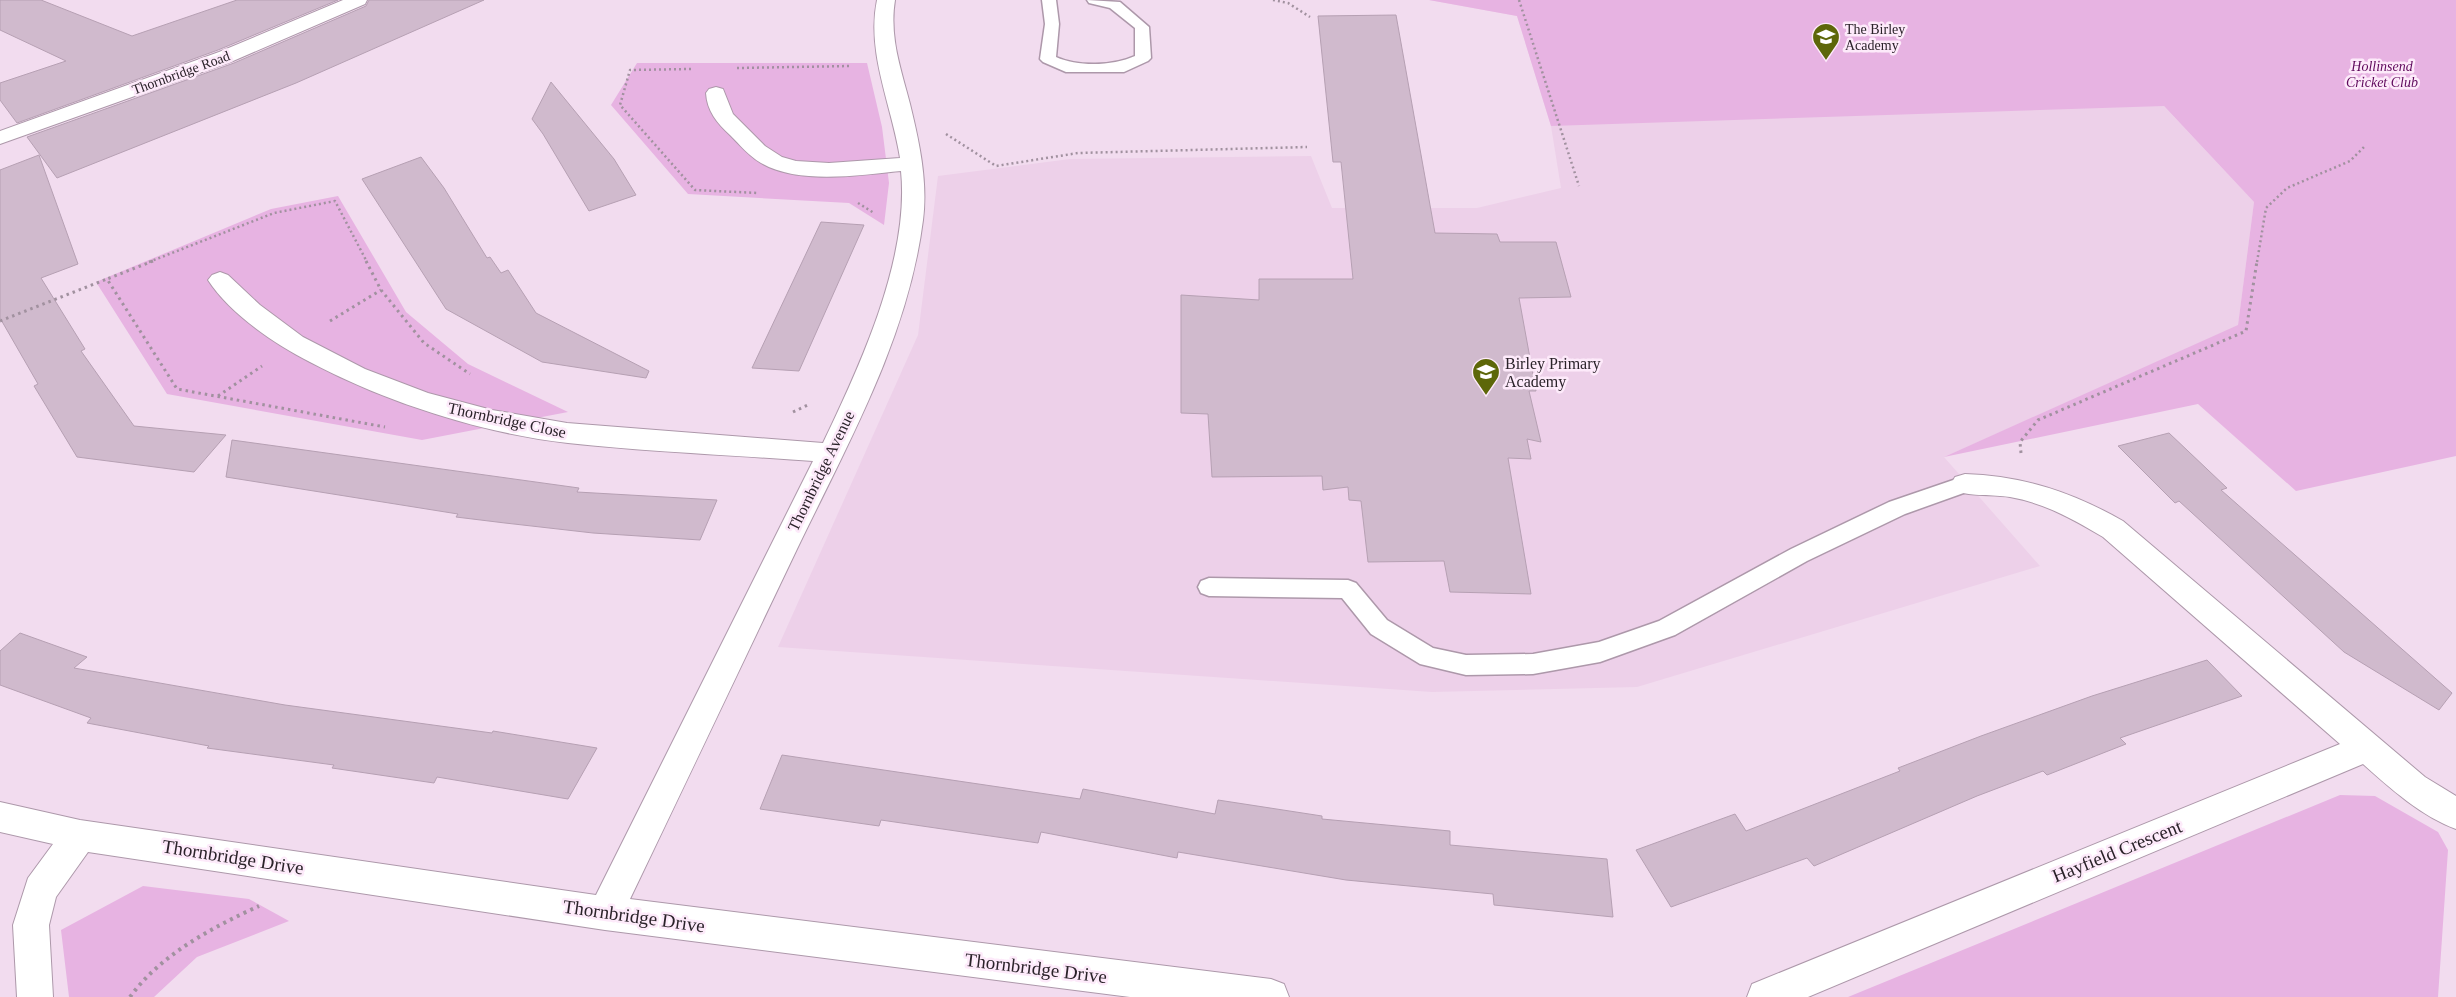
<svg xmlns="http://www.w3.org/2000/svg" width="2456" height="997" viewBox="0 0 2456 997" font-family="'Times New Roman',serif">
	<rect width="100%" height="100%" fill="#f2dcef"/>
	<path fill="#edd0e9" d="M1429,0H2064L2254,202L2238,326L1944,457L2040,566L1637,687L1432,692L778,647L918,335L938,176L1070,159L1311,156L1332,208H1477L1561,188L1551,126L1517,16Z"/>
	<path fill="#e7b3e2" d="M1429,0H2456V456L2296,491L2198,404L1944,457L2238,325L2254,202L2164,106L1551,126L1517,16Z
		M637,63H867L882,127L889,183L884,225L849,203L688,194L611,105Z
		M338,196L406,312L468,364L568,412L422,440L167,394L96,282L271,209Z
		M2340,795L2375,796L2438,832L2448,850L2438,997H1848Z
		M143,886L249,899L289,921L197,957L154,997H69L61,930Z"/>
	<path fill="#d0bacd" stroke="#b6a0b3" d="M0,0H41L132,36L237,0H338L218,50L17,123L0,100V83L66,61L0,30Z
		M369,0H484L296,83L57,178L27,137L234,63L366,6Z
		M1396,15L1435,233L1497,234L1500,242H1556L1571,297L1519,298L1536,391H1529L1541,442L1527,439L1531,459L1508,458L1531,594L1450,592L1444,561L1368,562L1361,501L1349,500L1348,487L1323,490L1322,476L1212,477L1208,414L1181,413V295L1259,300V279H1353L1341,162H1333L1318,16Z
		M551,82L614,159L636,195L589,211L543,134L532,119Z
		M39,155L78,264L41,278L85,349L81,351L134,426L226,435L194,472L77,457L34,386L38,384L0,318V170Z
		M421,157L444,188L487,258L490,257L501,273L508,270L536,313L649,371L646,378L542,362L446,309L362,179Z
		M821,222L864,225L799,371L752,368Z
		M2169,433L2227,488L2221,490L2452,693L2439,710L2344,652L2179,501L2175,503L2118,446Z
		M232,440L579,488L577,492L717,500L700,540L593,533L505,523L456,517L458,514L226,477Z
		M20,633L87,657L74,668L285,705L492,733L493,731L597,748L568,799L437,777L434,783L332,768L334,765L207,748L209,746L87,723L91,718L0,685V651Z
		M2207,660L2242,696L2120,738L2126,744L2047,775L2043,771L1977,796L1814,866L1807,858L1671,907L1636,850L1735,814L1746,831L1900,771L1898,768L1981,736L2092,696Z
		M782,755L1080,799L1083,789L1215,814L1218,800L1322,816V819L1450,831V845L1607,859L1613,917L1494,905L1493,894L1346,880L1178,852L1177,858L1041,832L1038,843L881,820L879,826L760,809Z"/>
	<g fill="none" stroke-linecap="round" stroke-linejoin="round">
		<defs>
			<path id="lane" d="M1042,0H1056L1059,24L1056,57C1078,67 1113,66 1135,56V28L1110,8L1089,3L1087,0L1120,2L1149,27L1151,58L1148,61L1124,72H1066L1043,62L1040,59L1045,24Z
				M1965,476L1972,478L1976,484L1972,490L1905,514L1807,561L1675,635L1600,662L1533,674L1466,675L1420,664L1371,634L1342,598L1209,596L1201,593L1198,587L1201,581L1209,578L1348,580L1356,583L1387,620L1433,648L1466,655L1533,654L1599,642L1659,621L1791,549L1889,502Z"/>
			<path id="street" d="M343,0H367L365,4L233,61L0,144V131L219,52Z
				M877,0H895C889,37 901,69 910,104C919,141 928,181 923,220C908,338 848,443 797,549C741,666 686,783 630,899L1271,979L1284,984L1289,997H1130L605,930L88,852L56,897L49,925L53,997H17L13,925L28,878L53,844L0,832V802L80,820L596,895L813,461C732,455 650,452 568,443C481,433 388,403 310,362C275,344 230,314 208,280L212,275L220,272L228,275L260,305L303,337L365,369L428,393L492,410L567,423L823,443C860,366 910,258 901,171C860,175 798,185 761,163C749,156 740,145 730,135C717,123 707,111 706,93L709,89L716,87L723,89L733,114L765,146L782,157L796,161L829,163L900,158C892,106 866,53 877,0Z
				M1965,474C2024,476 2072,492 2123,521L2425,777L2456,796V829C2421,816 2391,789 2363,764L1808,997H1747L1752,984L2340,744L2103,537C2073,519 2044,503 2010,497C1992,494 1973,497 1955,491L1951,484L1955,477Z"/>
		</defs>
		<use href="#lane" stroke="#ad98aa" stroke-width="3"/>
		<use href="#street" stroke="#ad98aa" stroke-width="2"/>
		<path stroke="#a1919f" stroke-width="2.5" stroke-dasharray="2 3" stroke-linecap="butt" d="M1273,0L1288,3L1310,17
			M1519,0L1579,186
			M737,68L851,66
			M691,69L630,70L620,105L695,190L758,193
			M946,134L996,166L1078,153L1307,147
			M858,203L874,213
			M149,262L274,213L335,201L367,262
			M2257,262L2266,208L2287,188L2350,161L2365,146"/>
		<path stroke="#a1919f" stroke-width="3" stroke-dasharray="2.5 4" stroke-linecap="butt" d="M153,261L107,279L177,389L385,427
			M366,261L381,290L424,343L470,374
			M0,321L107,279
			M330,321L381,290
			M218,396L262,366
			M793,412L810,404
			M2021,453L2020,442L2038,420L2246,331L2257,261"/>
		<path stroke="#a1919f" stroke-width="4" stroke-dasharray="3 4.5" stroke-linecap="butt" d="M130,997C160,955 213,927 259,906"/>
		<use href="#lane" fill="#fff" fill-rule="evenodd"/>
		<use href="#street" fill="#fff" fill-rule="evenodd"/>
	</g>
	<defs>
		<symbol id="school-pin" viewBox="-11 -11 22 30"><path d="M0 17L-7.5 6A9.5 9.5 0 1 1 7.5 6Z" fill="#5d6709" stroke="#fdeafa"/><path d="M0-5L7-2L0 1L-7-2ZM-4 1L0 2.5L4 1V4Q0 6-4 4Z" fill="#fff"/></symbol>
	</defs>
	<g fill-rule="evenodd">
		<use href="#school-pin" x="1810" y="21" width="32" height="43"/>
		<use href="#school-pin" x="1470" y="356" width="32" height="43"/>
	</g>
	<g text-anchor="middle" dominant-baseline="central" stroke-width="5" stroke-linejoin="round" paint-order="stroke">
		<g font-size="14" fill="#2a2229" stroke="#fdeafa" text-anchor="start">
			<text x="1845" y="29">The Birley<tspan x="1845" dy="16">Academy</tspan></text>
		</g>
		<g font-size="14" font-style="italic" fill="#5f095c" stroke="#fdeafa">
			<text x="2382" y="66">Hollinsend<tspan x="2382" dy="16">Cricket Club</tspan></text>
		</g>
		<g font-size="14" fill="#2a2229" stroke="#fdeafa">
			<text transform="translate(181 73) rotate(-20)">Thornbridge Road</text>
		</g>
		<g font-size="16" fill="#2a2229" stroke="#fdeafa" text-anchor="start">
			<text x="1505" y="363">Birley Primary<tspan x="1505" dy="18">Academy</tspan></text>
		</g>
		<g font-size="16" fill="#2a2229" stroke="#fdeafa">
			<text transform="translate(507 420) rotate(12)">Thornbridge Close</text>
			<text transform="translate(821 471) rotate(-64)">Thornbridge Avenue</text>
		</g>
		<g font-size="19" fill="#2a2229" stroke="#fdeafa">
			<text transform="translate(2117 851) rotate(-22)">Hayfield Crescent</text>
			<text transform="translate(233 857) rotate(9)">Thornbridge Drive</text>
			<text transform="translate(634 916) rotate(8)">Thornbridge Drive</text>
			<text transform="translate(1036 968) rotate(7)">Thornbridge Drive</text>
		</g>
	</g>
</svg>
